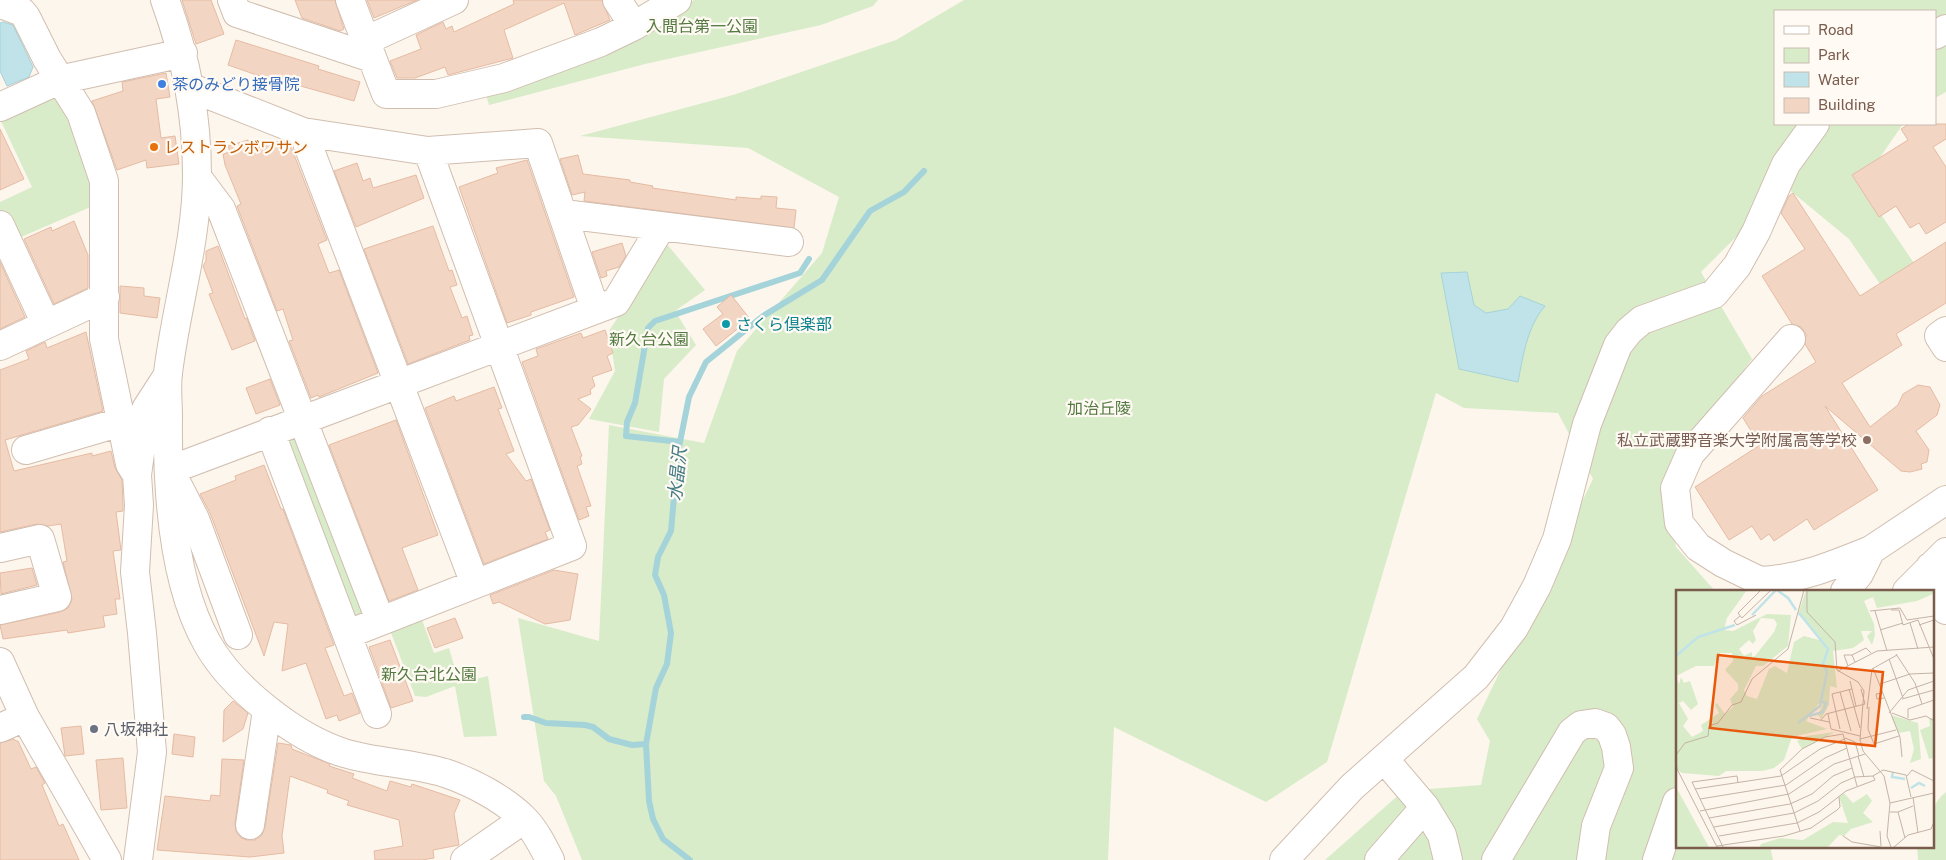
<svg xmlns="http://www.w3.org/2000/svg" width="1946" height="860" viewBox="0 0 1946 860" font-family="'Public Sans','Noto Sans JP',sans-serif">
	<rect width="100%" height="100%" fill="#fdf6ec"/>
	<path fill="#d8ecc9" d="M694,0H878L873,6L821,25L645,64L489,105L484,88L655,27Z
		M964,0H1946V92L1935,98V11H1775V124H1903L1861,185L1918,269L1889,297L1849,239L1786,187L1701,272L1752,359L1666,473L1676,547L1715,591H1677V846H1770L1773,860H1325L1403,791L1481,785L1490,741L1477,719L1593,479L1558,413L1464,408L1436,393L1327,762L1266,802L1114,727L1108,860H582L556,796L544,781L518,618L599,641L609,425L704,443L737,351L822,253L839,197L748,148L580,136L733,95L896,40Z
		M44,92L63,97L75,115L95,205L12,241L0,215V202L32,187L0,119Z
		M666,243L705,290L675,311L696,345L664,379L659,432L589,419L615,371L609,331Z
		M290,439H295L368,613L356,623L285,442Z
		M421,617L434,653L449,648L459,683L488,676L497,736L464,737L455,686L426,697L415,696L390,630Z
		M1946,792V860H1918L1917,846H1932C1932,826 1928,805 1946,792Z"/>
	<path fill="#bfe3e8" stroke="#a5d3da" d="M3,22L13,25L33,67L29,77L7,86L0,71V23Z
		M1467,272L1474,305L1486,313L1508,309L1520,296L1545,306C1527,327 1523,356 1518,382L1459,369L1441,273Z"/>
	<g fill="none" stroke-linecap="round" stroke-linejoin="round">
		<path stroke="#a5d3da" stroke-width="6" d="M680,442L626,436L627,422L635,403L648,328L655,321L800,273L809,259
			M524,717H529L546,723L585,725L593,727L609,739L632,745L646,744
			M690,860L663,839L653,819L649,801L646,744L656,688L667,664L671,633L664,595L655,575L658,557L671,531L678,452L689,397L706,362L763,316L822,280L870,211L904,192L924,171"/>
	</g>
	<path fill="#f3d5c3" stroke="#e6bba3" d="M182,0H211L224,34L196,44Z
		M295,0H335L344,29L340,31L302,18Z
		M367,0H417L374,18Z
		M513,0H602L610,20L575,35L564,3L504,30L513,58L448,75L445,67L415,78H397L390,61L421,49L416,35L443,22L446,29L452,26L454,32L514,4Z
		M236,40L319,66L318,69L360,82L354,101L272,78L271,80L228,65Z
		M166,73L170,97L156,99L161,138L175,136L179,164L147,168L146,160L117,170L92,101L123,91L122,82Z
		M1909,124H1946V139L1933,147L1946,167V222L1926,234L1919,223L1910,228L1896,206L1879,217L1852,175L1908,140L1901,129Z
		M0,129L24,179L0,190Z
		M248,140L251,150L282,140L290,144L327,240L318,244L329,273L339,270L378,373L319,397L318,395L311,398L289,341L293,340L283,309L277,311L237,206L241,204L225,165L223,154L230,152L228,146Z
		M578,155L583,174L630,180V182L653,186L652,188L736,200V197L761,199V196L777,197L776,208L796,210L794,228L584,201L585,192L572,195L560,159Z
		M527,160L574,297L531,312V315L507,323L459,187L498,173L496,168Z
		M357,163L363,181L370,178L373,188L416,175L424,198L356,227L334,171Z
		M1793,193L1860,296L1946,242V303L1896,334L1902,345L1842,383L1870,427L1898,405L1903,394L1918,385L1930,387L1940,405L1937,415L1916,431L1929,450L1927,462L1921,464L1922,469L1910,472L1901,471L1825,406L1878,490L1814,530L1807,519L1774,541L1769,534L1761,540L1752,526L1729,540L1695,487L1760,445L1743,418L1762,396L1816,362L1805,344L1806,334L1801,327L1792,324L1762,276L1805,249L1781,213L1789,196Z
		M74,221L88,255V288L54,304L24,239L51,227L52,231Z
		M433,226L449,271L452,270L457,285L450,287L462,318L467,316L473,335L469,336L470,340L408,364L364,249Z
		M622,243L626,256L619,267L606,271L607,276L601,278L592,252Z
		M218,246L245,319L247,318L255,341L232,350L209,294L213,293L203,266L206,261V251Z
		M0,262L25,317L0,329Z
		M120,286L144,288V296L160,298L157,318L120,313Z
		M731,295L750,319L716,346L703,329L723,314L717,307Z
		M605,330L613,353L607,356L612,370L592,377L595,386L590,390L591,394L578,399L591,409L578,425L571,427L582,456L580,457L582,464L577,466L591,506L586,507L589,516L579,520L522,362L538,356L536,349L581,333L583,338Z
		M86,332L103,411L5,440L14,471L92,453V456L111,451L115,468L122,480L123,505V511L116,512L121,550L113,551L120,599H115L117,614L103,616L105,627L68,633L67,630L3,639L0,625L60,612L68,608L72,600L63,562L67,561L61,524L48,526L37,524L0,532V370L29,359L26,351L45,342L47,348Z
		M270,379L280,405L256,414L246,388Z
		M494,387L502,408L498,409L514,451L506,454L526,481L531,479L550,530L545,532L548,539L484,564L425,408L454,396L456,401Z
		M396,420L438,535L402,548L418,590L389,601L329,445Z
		M264,465L281,509H283L334,645L325,648L344,696L352,693L360,713L339,721L337,715L326,719L306,663L282,671L288,624L274,622L264,656L210,513L200,494L236,480L235,476Z
		M32,568L37,585L1,594L0,573Z
		M554,570L578,574L570,620L545,624L499,602L493,604L490,595Z
		M455,618L463,638L435,648L427,628Z
		M390,640L413,701L391,708L369,647Z
		M233,701L248,713L243,729L223,742L224,710Z
		M81,726L84,754L65,756L61,728Z
		M174,734L195,737L193,757L172,754Z
		M14,739L16,741H18L31,769L36,767L45,783L42,785L59,826L63,824L79,860H0V743Z
		M278,743L291,745L292,749L330,764L329,766L354,774L352,778L387,791L390,781L411,787L412,784L460,800L454,814L459,845L433,850L434,858L422,860H375L374,851L403,846L399,820L347,805L349,801L327,793L328,790L290,776L282,836L284,853L250,857L157,850L165,796L210,801L211,795L220,796L222,759L244,760L235,823L236,831L241,838L247,840H255L262,835L265,827Z
		M123,758L127,808L101,810L96,760Z"/>
	<g fill="none" stroke-linecap="round" stroke-linejoin="round">
		<defs>
			<path id="minor" d="M4,0L6,6L22,12L26,17L47,59L81,113L104,181V339L130,464L137,475
				M165,0C186,57 197,114 197,175C197,241 176,307 168,373C166,387 168,402 168,416C167,486 172,581 207,643C232,688 296,738 344,753C377,763 412,763 445,773C472,782 504,799 524,819C535,830 543,846 550,860
				M232,0L237,13L372,58
				M350,0L386,94H436L504,78L601,42L634,26L677,0
				M617,0L634,26
				M1935,35L1946,29
				M365,41L454,0
				M189,87L303,132L428,151L538,143L595,309
				M0,107L59,80L183,53
				M303,132L475,584
				M197,177L221,209L380,620
				M564,214L789,242
				M0,225L46,324
				M1946,331L1939,336L1946,347
				M0,346L105,297
				M270,431L377,714
				M26,450L121,422
				M0,548L40,539L57,597L0,610
				M1930,567L1946,610
				M1760,581C1801,579 1834,565 1871,550
				M1759,591L1760,581L1723,563L1698,547L1679,523L1675,488L1690,454L1791,339
				M1845,591L1859,574L1871,550L1946,500
				M1907,591L1946,552
				M348,634L572,546L428,151
				M238,635L195,519L170,470L616,302L661,227
				M0,662L25,717L107,860
				M0,728L25,717
				M1385,760L1425,807
				M250,825L267,710
				M138,860L152,752L142,633L135,572L139,505L137,475L146,409L168,375
				M465,860L524,819
				M1284,860L1352,787L1476,677L1514,628L1537,586L1557,539L1587,424L1618,345L1629,331L1642,320L1714,294L1737,266L1756,232L1786,164L1815,124
				M1379,860L1425,807L1442,835L1448,860
				M1496,860L1572,732L1581,725L1595,723L1606,727L1612,735L1616,747L1619,768L1596,826L1591,860
				M1657,860L1677,802"/>
		</defs>
		<use href="#minor" stroke="#d1beb0" stroke-width="30"/>
		<use href="#minor" stroke="#fff" stroke-width="28"/>
	</g>
	<circle fill="#3f7fe0" stroke="#fffaf3" stroke-width="2" cx="162" cy="84" r="5"/>
	<circle fill="#e8710a" stroke="#fffaf3" stroke-width="2" cx="154" cy="147" r="5"/>
	<circle fill="#0f9aa8" stroke="#fffaf3" stroke-width="2" cx="726" cy="324" r="5"/>
	<circle fill="#8d6e63" stroke="#fffaf3" stroke-width="2" cx="1867" cy="440" r="5"/>
	<circle fill="#6b7280" stroke="#fffaf3" stroke-width="2" cx="94" cy="729" r="5"/>
	<g text-anchor="middle" dominant-baseline="central" stroke-width="4.5" stroke-linejoin="round" paint-order="stroke">
		<g font-size="16" fill="#537a41" stroke="#fffaf3">
			<text x="702" y="26">入間台第一公園</text>
			<text x="649" y="339">新久台公園</text>
			<text x="1099" y="408">加治丘陵</text>
			<text x="429" y="674">新久台北公園</text>
		</g>
		<g font-size="16" fill="#366cbe" stroke="#fffaf3" text-anchor="start">
			<text x="172" y="84">茶のみどり接骨院</text>
		</g>
		<g font-size="16" fill="#c56008" stroke="#fffaf3" text-anchor="start">
			<text x="164" y="147">レストランボワサン</text>
		</g>
		<g font-size="16" fill="#0d838f" stroke="#fffaf3" text-anchor="start">
			<text x="736" y="324">さくら倶楽部</text>
		</g>
		<g font-size="16" fill="#785e54" stroke="#fffaf3" text-anchor="end">
			<text x="1857" y="440">私立武蔵野音楽大学附属高等学校</text>
		</g>
		<g font-size="16" fill="#5b616d" stroke="#fffaf3" text-anchor="start">
			<text x="104" y="729">八坂神社</text>
		</g>
		<g font-size="18" font-style="italic" fill="#437c86" stroke="#fffaf3">
			<text transform="translate(677 474) rotate(-84)">水晶沢</text>
		</g>
	</g>
	<g transform="translate(1676 590)">
		<rect width="258" height="258" fill="#fdf6ec"/>
		<path d="M0,0H71L51,28L48,40L57,41L91,24L115,25L112,56L87,76H80L68,100L71,106L81,109L93,79L99,76L111,83L118,52L128,46L143,50L144,47L122,24L130,0H257V4L241,11L201,18L197,7L188,11L198,34L199,45L196,55L191,46L196,41H185L188,50L177,58L157,61L161,98L154,96L153,115L145,129L142,125L147,113L144,112L130,131L151,139L116,147L108,170L98,178L86,181H50L43,186L6,183L0,179V87L3,94L5,87L8,93L14,91L22,114L15,120L7,111L3,113L12,129L7,136L16,147L27,141L25,135L43,123L39,115L41,113L49,124L57,117L54,109L62,100V94L49,80L57,71L56,63H44L38,76H20L0,86ZM85,28L98,29L101,34L98,42L79,66L76,67V62L68,66L63,59L73,50L77,54L80,50L77,41ZM215,125L242,133L245,169L234,173L238,159L234,141L222,143ZM253,128H257V168L253,169L244,140L254,136ZM159,142L126,159L121,151L130,146ZM0,197L33,257H0ZM168,203L177,213L191,204L196,211L187,223L197,232L175,239L168,246L163,245L152,257H84L85,254L104,248L127,250L157,232L172,233L163,207Z" fill="#d8ecc9" fill-rule="evenodd"/>
		<path fill="none" stroke="#bfe3e8" stroke-width="2.5" d="M101,0L112,8L120,20M76,25L100,0M0,66L22,47L59,35M133,126L147,122L150,113L146,112M122,133L144,116L151,82L147,74L152,59L123,23M217,182L216,187L229,189M235,198L243,193L249,196"/>
		<path fill="none" stroke="#c5b3a7" stroke-width="1" d="M85,0L62,23L66,28L95,0M131,0V22L159,52L161,80L182,92L188,101L184,150L187,161L208,186L214,213L211,246L215,257M215,20H223L227,35L242,30L258,69M194,21L224,18L231,30L258,26M199,21L211,61M64,26L58,31L61,35L80,25M234,33L242,59M243,35L258,30M204,40L227,33M220,64L239,93L246,114M176,65L190,58L195,63M213,69L227,108M172,76L168,65H176L179,72M197,78L224,147L226,167M162,81L201,61L258,57M174,91L180,116M204,94L234,84L258,83M173,99L184,138M164,102L175,141M207,103L200,104L201,109L208,108M226,109L258,100M193,117L192,139L198,154L223,146M191,119L196,79L221,65M213,123L232,100L258,91M216,123L234,130L250,126L258,131M152,124L155,139L184,146M134,128L153,132M232,128V119L258,110M145,130L150,124L189,114L185,99M164,139L156,104L176,99M169,148L179,152L183,166M184,149L220,140M0,165L9,153L32,146L33,136L42,133L56,115L65,112L76,89L112,59L128,0M182,166L188,187M0,170L1,179L41,257M231,186L236,180L258,191M19,199L105,186L144,159L169,149M237,207L242,243M24,209L110,195L149,168L171,158M214,213L258,203M24,221L113,204L158,174L189,164M214,222H222L229,248M222,222L237,216M33,228L114,214L136,204L157,186L176,178M38,237L118,223L142,211L165,193L179,187L197,186L207,180L230,185L235,207M124,241L104,180L126,159L149,147L167,144L181,196M204,241L205,256M43,246L121,233L143,222L170,201L199,190L197,186M167,246L176,252L205,257M41,256L108,246L135,238L161,220L164,217L163,207M47,257L16,192L61,186L62,193M218,257L232,245L255,239L258,232"/>
		<path fill="#e8590c" fill-opacity="0.15" stroke="#e8590c" stroke-width="2.5" d="M42,65L207,82L199,156L34,138Z"/>
		<rect width="258" height="258" fill="none" stroke="#7a5c4d" stroke-width="2.5"/>
	</g>
	<rect x="1774" y="10" width="162" height="115" fill="#fffaf3" stroke="#cabbb1"/>
	<rect x="1784" y="26" width="25" height="8" fill="#ffffff" stroke="#cabbb1"/>
	<text x="1818" y="35" font-size="15" fill="#7a5c4d">Road</text>
	<rect x="1784" y="48" width="25" height="15" fill="#d8ecc9" stroke="#cabbb1"/>
	<text x="1818" y="60" font-size="15" fill="#7a5c4d">Park</text>
	<rect x="1784" y="72" width="25" height="15" fill="#bfe3e8" stroke="#cabbb1"/>
	<text x="1818" y="85" font-size="15" fill="#7a5c4d">Water</text>
	<rect x="1784" y="98" width="25" height="15" fill="#f3d5c3" stroke="#cabbb1"/>
	<text x="1818" y="110" font-size="15" fill="#7a5c4d">Building</text>
</svg>
